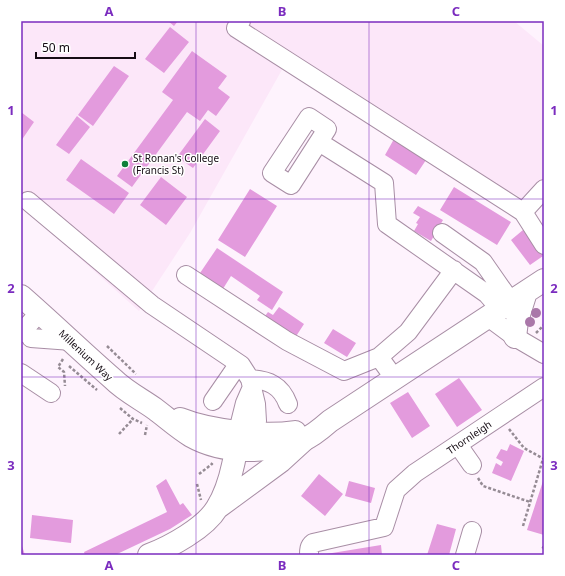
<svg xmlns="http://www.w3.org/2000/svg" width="565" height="576" viewBox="0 0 565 576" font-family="'Noto Sans',sans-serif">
	<rect width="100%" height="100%" fill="#fef3fd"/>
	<path fill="#fce7f9" d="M21,21H514L544,46V178L525,201L513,193L500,209L283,68L190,233L139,311L21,206Z"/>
	<path fill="#e39bdd" d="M168,21H178L174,26Z
		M170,27L189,42L164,73L145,59Z
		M192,51L227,76L218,88L230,97L216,116L208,110L200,121L187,112L132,187L117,176L173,100L162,92Z
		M114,66L129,76L93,126L78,115Z
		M21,112L34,122L21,141Z
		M77,116L90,127L69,154L56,145Z
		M205,119L220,131L193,168L177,157Z
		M394,139L426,160L416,175L385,155Z
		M81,159L129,193L114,214L66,180Z
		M161,177L187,197L166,225L140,205Z
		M454,187L511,222L497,245L440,210Z
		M250,189L277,206L245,257L218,240Z
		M418,206L443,220L431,241L414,231L418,224L416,223L420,217L413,213Z
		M523,230L543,256L530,265L511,240Z
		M217,248L283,292L272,310L257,300L260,296L231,276L221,292L198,276Z
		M279,307L304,324L293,341L262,320L268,312L273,315Z
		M333,329L356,343L347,357L324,343Z
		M459,378L482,410L457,427L435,394Z
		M408,392L430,426L412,438L390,403Z
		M510,444L524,451L511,481L492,473L496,463L501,466L503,462L496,458L501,449L507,451Z
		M319,474L343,494L325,516L301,496Z
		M544,478V535L527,530Z
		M166,479L180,505L183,503L192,515L170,529L115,555H85L84,552L167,512L156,486Z
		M349,481L375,488L371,503L345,496Z
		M32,515L73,520L71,543L30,538Z
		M437,524L456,529L449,555H427Z
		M21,545L22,546L25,555H21Z
		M381,545L382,555H326V554Z"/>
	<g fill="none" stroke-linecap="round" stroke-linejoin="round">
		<defs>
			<path id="minor" d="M241,21L236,28L523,212
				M309,117L327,129L291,185L272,173Z
				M319,142L384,183L387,224L487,294L500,309
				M544,189L523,212L544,245
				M28,201L152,305L241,365L250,379L256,404L257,421L253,432
				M442,233L483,262L511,302
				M186,275L287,341L344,371L379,357
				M488,317L515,337L544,354
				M21,333L40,312
				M31,338L72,341
				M21,373L51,393
				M250,379C268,380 281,385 288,404
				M395,379L379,357L408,332L454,270
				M213,401L233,372L241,365
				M238,431L245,403L252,387
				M458,445L472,465
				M309,555C309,550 309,546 313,543L384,527L396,490L415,473L544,387
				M465,555L472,531"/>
			<path id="major" d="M217,508L281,461L304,440
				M149,555C170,547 205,528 217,508C225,495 230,479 233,465C236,454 236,442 238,431"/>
			<path id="highway" d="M21,296C52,323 82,352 113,379C125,391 141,399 155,409C167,418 178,428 191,436C223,454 269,454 303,440C313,436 322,428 330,421L544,280
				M515,337L517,321L526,292
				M180,419C210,431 264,437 295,432"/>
		</defs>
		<use href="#minor" stroke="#a88ea5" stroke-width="20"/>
		<use href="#major" stroke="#a88ea5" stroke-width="24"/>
		<use href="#highway" stroke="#a88ea5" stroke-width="24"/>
		<path stroke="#958b94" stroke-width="2.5" stroke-dasharray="3 2" stroke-linecap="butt" d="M536,333L544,325
			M107,346L136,374
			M63,359L58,367L64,372L65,386
			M69,366L97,390
			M120,408L133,419L142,423
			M509,429L524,448L544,459
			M119,434L133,419
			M145,435L147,425
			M199,474L212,464L210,463
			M478,478L483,486L530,502
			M197,484L201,500
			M523,526L543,459
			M542,547L544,548"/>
		<use href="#minor" stroke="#fff" stroke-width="18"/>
		<use href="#major" stroke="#fff" stroke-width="22"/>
		<use href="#highway" stroke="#fff" stroke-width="22"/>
	</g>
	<g fill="#aa77a9">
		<circle cx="536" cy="313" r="5"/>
		<circle cx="530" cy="322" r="5"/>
	</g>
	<path fill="none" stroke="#7b2cbf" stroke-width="1" stroke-opacity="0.55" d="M196,21V555M369,21V555M21,199H544M21,377H544"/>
	<circle fill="#0c8139" stroke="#fff" stroke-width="1.5" cx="125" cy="164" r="4"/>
	<g text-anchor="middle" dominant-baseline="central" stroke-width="3" stroke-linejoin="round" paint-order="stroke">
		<g font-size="10" fill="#150c14" stroke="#fff" text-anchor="start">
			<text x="133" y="158">St Ronan's College<tspan x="133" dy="12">(Francis St)</tspan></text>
		</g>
		<g font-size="10" fill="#150c14" stroke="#fff">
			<text transform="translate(86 355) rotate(43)">Millenium Way</text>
			<text transform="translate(469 437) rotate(-34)">Thornleigh</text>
		</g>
	</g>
	<rect width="565" height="576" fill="none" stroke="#ffffff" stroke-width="44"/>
	<path d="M36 52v6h99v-6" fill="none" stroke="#150c14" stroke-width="2"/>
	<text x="42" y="52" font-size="12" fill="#150c14" stroke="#ffffff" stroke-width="3" paint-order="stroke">50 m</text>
	<rect x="22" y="22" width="521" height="532" fill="none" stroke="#7b2cbf" stroke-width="1.5"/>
	<g font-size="13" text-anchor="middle" font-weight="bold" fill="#7b2cbf">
		<text x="109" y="16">A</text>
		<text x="282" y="16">B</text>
		<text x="456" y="16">C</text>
		<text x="11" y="115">1</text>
		<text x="554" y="115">1</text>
		<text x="11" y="293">2</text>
		<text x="554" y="293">2</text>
		<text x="11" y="470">3</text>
		<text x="554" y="470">3</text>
		<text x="109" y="570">A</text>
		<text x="282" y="570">B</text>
		<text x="456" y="570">C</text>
	</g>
</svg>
